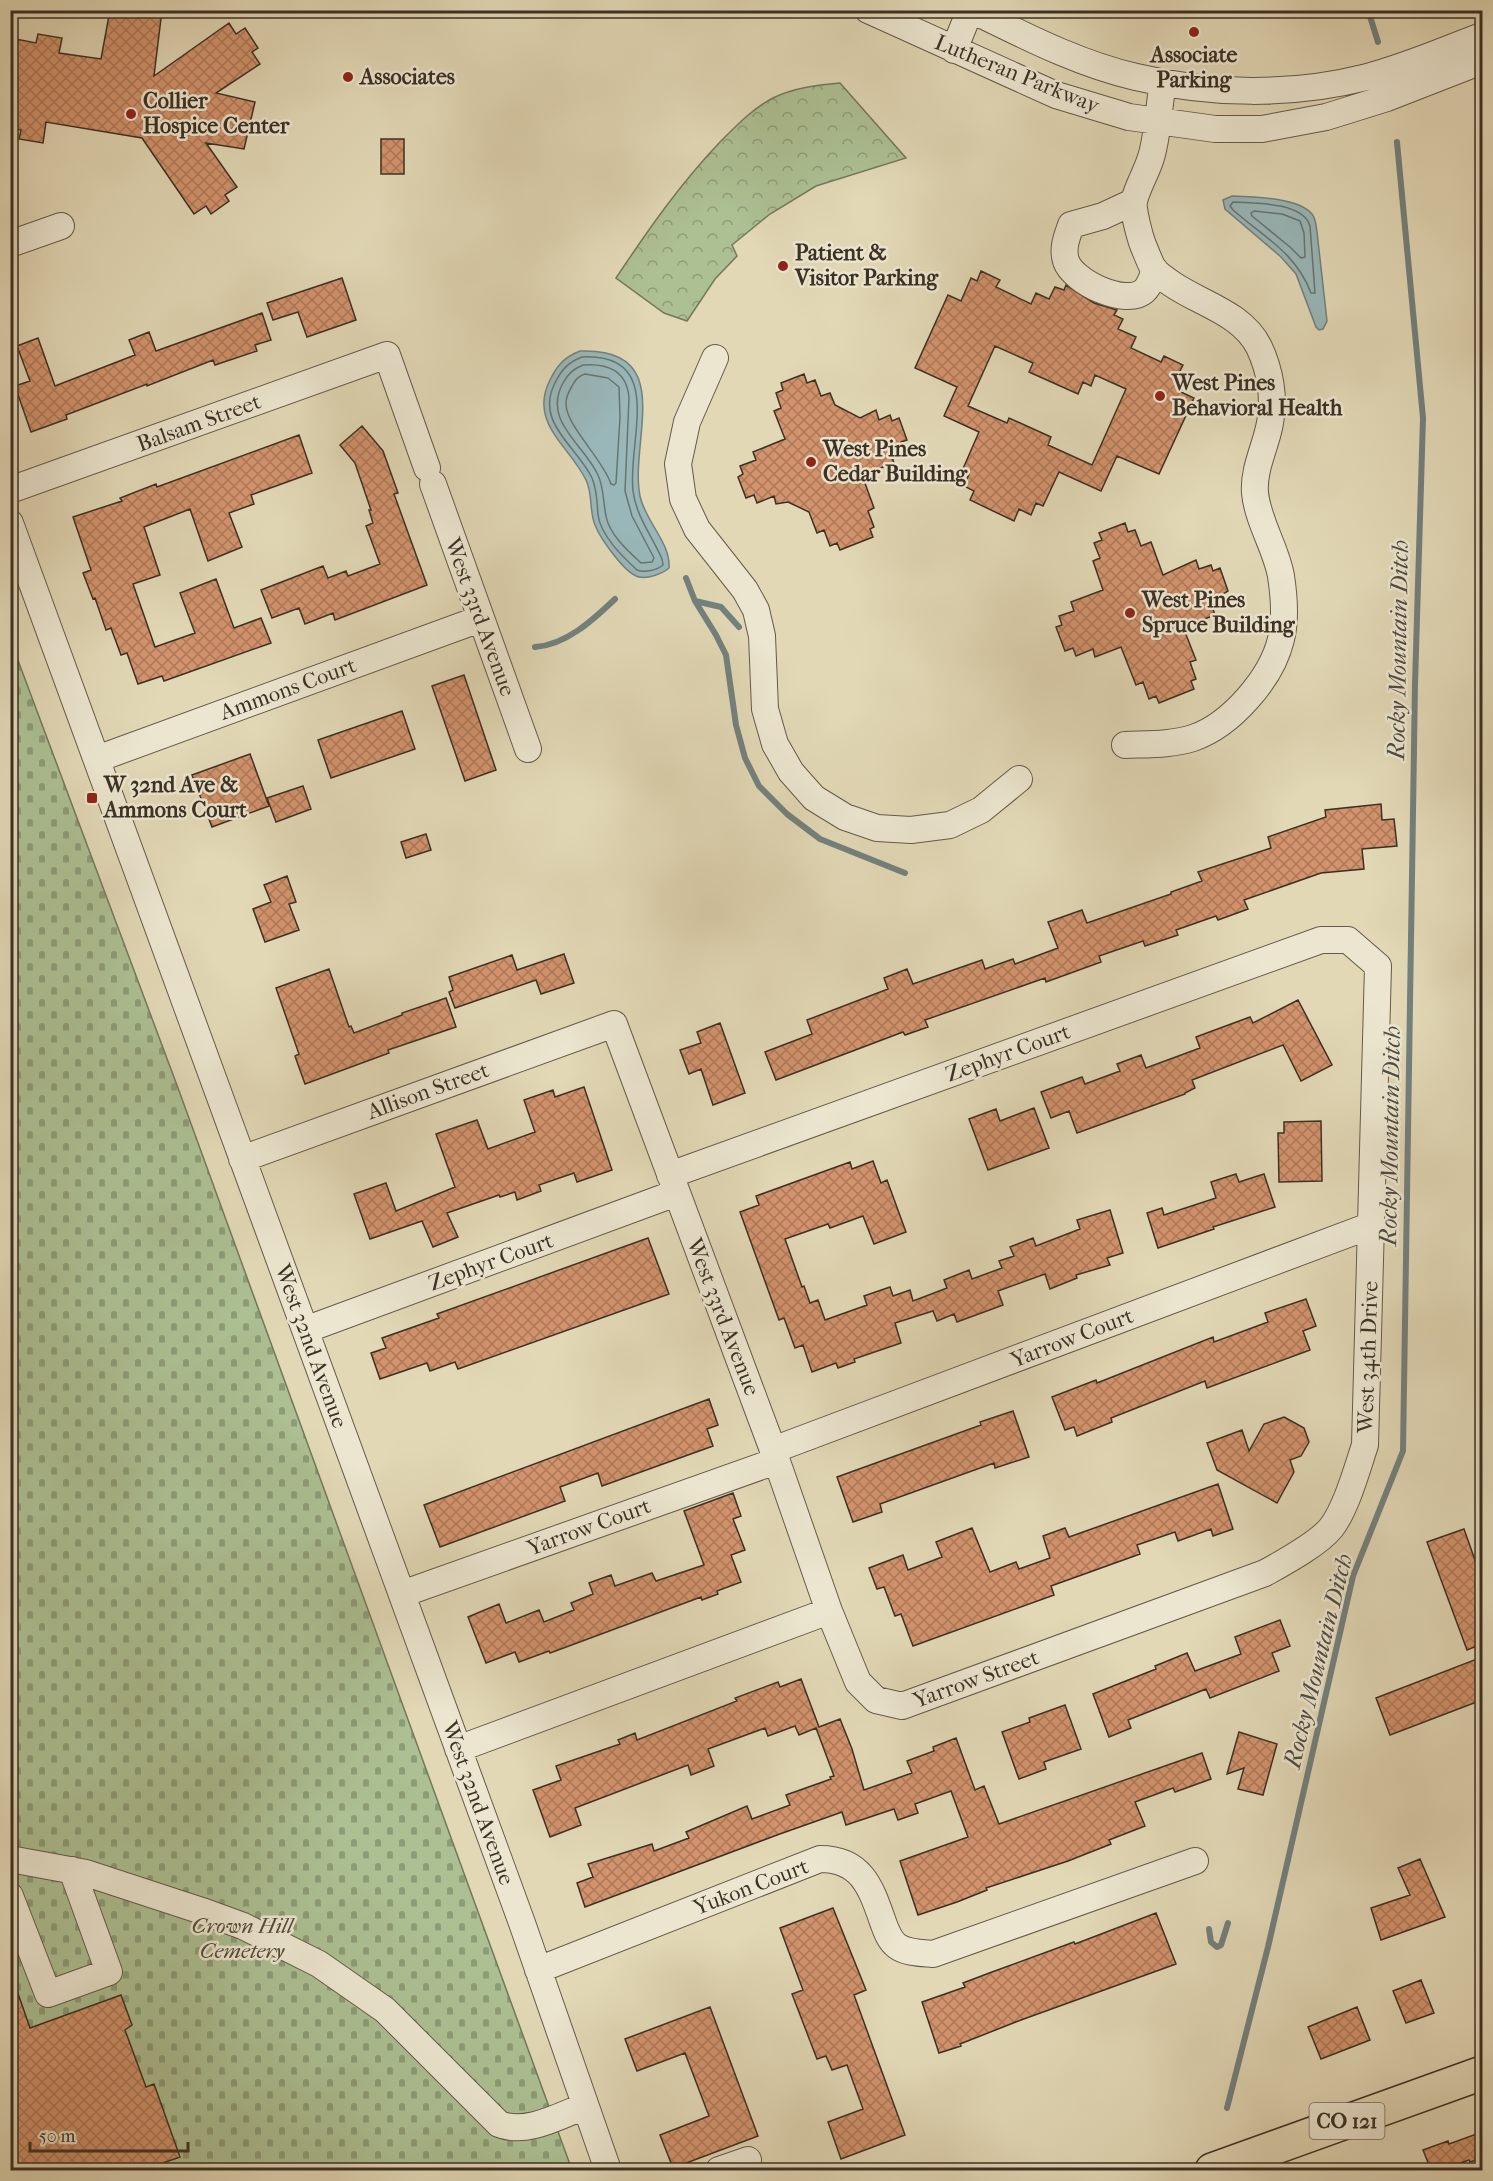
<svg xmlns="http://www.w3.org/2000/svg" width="1493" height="2181" viewBox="0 0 1493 2181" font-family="'IM FELL French Canon',serif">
	<defs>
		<pattern id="cemetery-stones" width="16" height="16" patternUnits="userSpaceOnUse" patternTransform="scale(1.5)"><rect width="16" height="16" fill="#acc093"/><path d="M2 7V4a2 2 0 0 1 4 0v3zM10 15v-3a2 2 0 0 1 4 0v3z" fill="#8d9c78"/></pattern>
		<pattern id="park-crowns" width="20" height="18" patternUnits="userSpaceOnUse" patternTransform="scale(1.5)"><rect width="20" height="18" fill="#acc093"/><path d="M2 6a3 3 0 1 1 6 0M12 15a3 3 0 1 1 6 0" fill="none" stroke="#8d9c78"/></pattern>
		<pattern id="building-cross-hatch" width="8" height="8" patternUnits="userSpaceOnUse" patternTransform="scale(1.5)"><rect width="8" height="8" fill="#d3936c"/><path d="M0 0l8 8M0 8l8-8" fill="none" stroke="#ac7859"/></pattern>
	</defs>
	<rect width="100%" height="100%" fill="#e2d8b6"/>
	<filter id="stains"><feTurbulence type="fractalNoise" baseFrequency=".00333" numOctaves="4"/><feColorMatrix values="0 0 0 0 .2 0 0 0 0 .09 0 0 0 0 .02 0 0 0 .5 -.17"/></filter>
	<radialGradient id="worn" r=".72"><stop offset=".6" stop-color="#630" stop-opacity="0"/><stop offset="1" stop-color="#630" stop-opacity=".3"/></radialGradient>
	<path fill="url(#cemetery-stones)" stroke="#74785c" stroke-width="1.5" d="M10,639L178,1088L572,2170H11Z"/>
	<path fill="url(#park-crowns)" stroke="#74785c" stroke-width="1.5" d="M840,83L906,158L816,186L770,214L732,245L737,256L715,279L687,321L664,313L616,278C648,230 680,184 720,142C736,126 752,109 773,98C793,88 817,85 840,83Z"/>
	<path fill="#99b7b9" stroke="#73817e" stroke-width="1.5" d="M1232,196C1252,197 1298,197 1312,214C1316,219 1316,226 1317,232L1327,321L1323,329L1319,330L1316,327L1296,274L1281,257L1225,209L1223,200Z
		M580,351C678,347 629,441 640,496C645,521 671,543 669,568C662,574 648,579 639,577C625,574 600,538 595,525C589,511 593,494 586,480C569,445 527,422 551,378C558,364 565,357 580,351Z"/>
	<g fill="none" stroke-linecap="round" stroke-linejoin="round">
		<path stroke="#6a746f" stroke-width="1.5" d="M1233,202C1254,203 1303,202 1310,226L1315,293H1311C1296,253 1264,237 1233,210L1230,206Z
			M1254,211L1282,214L1300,221L1304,233L1305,257L1301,258L1290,247L1252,216L1251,213Z
			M582,357C667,353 627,441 633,491C636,516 652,536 662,559L663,565C657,570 645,573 637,570C622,556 601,536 598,515C597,503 597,489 592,478C577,446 533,422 556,381C562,369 569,362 582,357Z
			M583,365C608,363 627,371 629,398L625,491L632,516L654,558L652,562L641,563C628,551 609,534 606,516C603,502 604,488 598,475C584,444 542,421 563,383C568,374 573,369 583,365Z
			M585,374L608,378L619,387L620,417L616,483L614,485L611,484C603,459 565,425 566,403C566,397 569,391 572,386C575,380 578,376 585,374Z"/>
		<path stroke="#73817e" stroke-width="6" d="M1368,10L1378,42
			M686,578L695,601L716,635L726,655L736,725L745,758L759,786L787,814L820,839L905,873
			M695,601L721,607L739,627
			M535,647C566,645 593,620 615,599
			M1209,1929L1211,1942L1217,1947L1221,1945L1228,1923
			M1227,2108L1268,1947L1353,1576L1403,1451L1415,684L1423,418L1397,142"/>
	</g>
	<path fill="url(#building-cross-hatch)" stroke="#3b3025" stroke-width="1.5" fill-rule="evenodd" d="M110,10H162L154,76L229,23L236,34L245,28L258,48L252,52L260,64L216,93L255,102L244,149L206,143L237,187L225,195L229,201L211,214L206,206L194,214L142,138L46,122L43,143L19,139L21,130L10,128V38L36,43L38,34L62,38L59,53L101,59Z
		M381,139H404V174H381Z
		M981,271L1000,280L996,287L1031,304L1036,293L1049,299L1055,287L1064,290L1066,285L1094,303L1117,310L1114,315L1123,319L1118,329L1136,337L1131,348L1161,362L1164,356L1183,365L1180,371L1188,375L1181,392L1194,398L1159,474L1117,456L1101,491L1059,472L1043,506L1036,503L1031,515L1019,509L1014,521L970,500L974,491L964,486L969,474L962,471L979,432L944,416L957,387L915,368L948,295L961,301L971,278L977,281ZM995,346L1033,363L1029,372L1078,394L1083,382L1091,386L1095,375L1126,389L1092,465L1048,445L1051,437L1009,418L1007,423L968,406Z
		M342,278L356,320L307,337L298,312L273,320L267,303Z
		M262,313L271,340L255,345L257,351L215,365L213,360L147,386V384L66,415L67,419L31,432L15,386L30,381L17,346L38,338L55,386L135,355L129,340L149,332L156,351Z
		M804,374L807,383L815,380L821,396L830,393L835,405L860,418L876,410L879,420L890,415L892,421L899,418L907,440L901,442L905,452L892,457L894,463L862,475L874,508L868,511L874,527L870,529L873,537L840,550L837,543L830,546L824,530L817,533L809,512L788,502L776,504L774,496L757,503L754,495L746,498L738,477L743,474L740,466L756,460L753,452L785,439L774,411L781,408L776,393L783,390L781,383Z
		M362,426L383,451L398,493L394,494L427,585L335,620L333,613L305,624L299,608L272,618L261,590L323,566L328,578L346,571L348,576L380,564L366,526L373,523L369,510H371L355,463L340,445Z
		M299,435L312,473L251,495L254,504L229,513L242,547L208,561L190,509L144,527L160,575L133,584L155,647L195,633L180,593L216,579L234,628L261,618L271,643L164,681L162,676L138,684L127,653L121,655L111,628L106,630L95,598L93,599L83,573L91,570L73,517L122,501L120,498L156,484L157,487Z
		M1125,523L1128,532L1135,530L1141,546L1151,542L1163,575L1196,560L1199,569L1211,565L1213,571L1220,568L1228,591L1223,594L1227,604L1213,609L1215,615L1183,627L1196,660L1190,662L1196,679L1191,681L1194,689L1159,703L1156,696L1149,699L1143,682L1136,685L1121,647L1095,657L1093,649L1076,656L1073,648L1065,651L1056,627L1062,625L1059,616L1074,611L1071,602L1103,590L1093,561L1100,558L1094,543L1102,540L1099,533Z
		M464,675L496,770L465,781L432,686Z
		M402,711L415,749L331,778L318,740Z
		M250,754L269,806L212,827L192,775Z
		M303,786L311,809L276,822L267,798Z
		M1381,804L1382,820L1394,819L1397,846L1362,849L1364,869L1321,873L1244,900L1248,909L1218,920L1216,916L1176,930L1178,935L1145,946L1143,941L1099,956L1101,962L1046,982L1045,978L925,1020L928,1027L905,1035L903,1032L776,1080L765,1052L812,1034L807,1020L888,989L884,978L907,969L913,984L982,960L985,969L1013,959L1015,964L1058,948L1048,922L1082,910L1087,923L1171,894V892L1202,881L1198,872L1271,848L1268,837L1326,817L1325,810Z
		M426,834L431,850L406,858L401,842Z
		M287,876L296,902L289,904L299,930L265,942L253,909L271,902L264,885Z
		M564,954L574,983L541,994L536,980L455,1008L449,992L453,990L449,977L512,955L517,970Z
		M329,969L349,1027L351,1026L354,1033L402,1015V1013L446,998L456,1027L388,1050L389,1053L305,1084L295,1056L299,1054L276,988Z
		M1298,1000L1332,1065L1301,1081L1283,1045L1192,1080L1195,1088L1185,1093V1094L1077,1133L1069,1111L1051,1118L1041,1092L1082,1077L1085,1084L1120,1071L1117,1064L1141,1055L1146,1068L1200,1048L1196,1037L1250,1017L1253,1023Z
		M720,1023L745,1093L713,1105L701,1069L689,1074L680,1050L701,1043L697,1032Z
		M584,1087L612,1170L577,1182L574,1173L539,1185L541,1191L517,1200L515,1192L500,1197L499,1195L447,1213L458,1237L433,1247L422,1221L370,1239L354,1194L386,1183L396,1211L455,1187L436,1134L477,1120L488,1149L535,1132L524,1100L553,1090L555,1097Z
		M1034,1108L1049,1148L988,1170L969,1119L996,1109L1000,1121Z
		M1321,1121L1322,1181L1279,1182L1278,1133H1284V1122Z
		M873,1161L881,1183L887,1180L906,1232L874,1244L863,1216L830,1228L828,1224L785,1239L802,1287L804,1286L810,1303L818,1300L825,1320L867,1305L864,1296L890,1287L893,1296L910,1290L913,1301L947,1288L944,1280L969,1270L972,1279L1002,1268L999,1261L1014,1256L1010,1247L1033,1238L1036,1246L1080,1229L1077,1220L1110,1210L1123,1253L1107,1258L1110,1265L1076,1275L1077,1278L1050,1289L1045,1274L998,1291L1003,1305L957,1322L954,1314L937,1321L933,1311L895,1323L901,1343L854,1359L855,1362L838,1368L836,1363L812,1372L803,1345L795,1348L784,1318L779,1320L740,1212L759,1205L756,1196L850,1162L852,1169Z
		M1236,1174L1239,1182L1264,1174L1275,1207L1213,1227L1214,1229L1158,1248L1147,1213L1162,1208L1164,1215L1216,1198L1211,1182Z
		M648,1238L669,1294L458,1369L455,1362L430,1371L427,1363L380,1379L371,1353L386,1348L382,1338L439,1318L437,1314Z
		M1306,1299L1316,1326L1303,1331L1310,1350L1207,1388L1205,1381L1111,1418L1112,1422L1077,1436L1074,1427L1065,1430L1052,1397L1096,1380L1097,1383L1213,1337L1214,1342L1268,1322L1265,1313Z
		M709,1399L718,1425L707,1429L713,1446L602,1486L598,1473L560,1487L565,1501L440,1547L424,1505Z
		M1013,1411L1029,1457L995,1468L994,1463L880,1504L882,1512L853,1522L837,1477L981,1425L980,1422Z
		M1284,1417L1304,1428L1309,1442L1301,1456L1290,1460L1294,1472L1277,1503L1217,1470L1207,1443L1242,1430L1249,1451L1264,1424Z
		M1218,1484L1233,1529L1213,1536L1211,1529L1178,1541L1175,1532L1137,1545L1140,1554L1051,1586L1054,1595L913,1646L901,1614L895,1616L884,1587L877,1589L869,1568L903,1555L908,1570L942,1557L936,1542L972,1528L990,1572L1016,1562L1019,1569L1050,1558L1043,1536L1065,1528L1069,1537Z
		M733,1493L741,1516L733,1519L745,1550L731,1555L741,1582L717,1591L718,1594L702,1600L701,1597L550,1653L549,1651L519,1662L515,1652L486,1663L468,1617L499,1604L506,1623L539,1610L544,1622L574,1610L571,1603L593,1594L589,1583L611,1575L615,1586L652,1573L656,1581L704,1565L684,1511Z
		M1464,1529L1482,1580V1644L1467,1650L1427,1542Z
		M1280,1620L1290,1646L1272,1653L1279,1671L1210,1698L1206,1689L1128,1720L1131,1728L1109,1737L1093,1694L1156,1669L1155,1666L1187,1653L1195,1671L1241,1654L1235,1637Z
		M1482,1657V1700L1390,1735L1376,1698Z
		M801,1679L819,1727L840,1719L852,1749L864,1790L912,1773L907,1761L934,1751L933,1747L956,1738L975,1790L984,1786L999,1824L1202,1753L1211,1779L1175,1792L1173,1788L1135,1802L1145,1826L1109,1840L1111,1844L1068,1861L986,1888L987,1890L957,1902L918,1915L900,1861L968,1837L951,1791L915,1804L918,1813L898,1820L894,1809L846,1825L842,1812L777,1835L585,1907L577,1883L593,1877L588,1864L652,1844L654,1851L689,1838L686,1832L747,1806L752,1819L790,1805L786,1795L831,1779L830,1777L834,1776L816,1728L799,1735L795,1726L768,1736L765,1728L708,1749L714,1766L691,1775L688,1765L575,1808L581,1825L550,1837L533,1790L561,1780L556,1766L620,1744L618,1740L635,1733L637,1740L737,1701L735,1698L778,1682L780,1687Z
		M1065,1705L1081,1749L1044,1762L1046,1769L1019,1779L1002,1732L1030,1722L1029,1718Z
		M1239,1732L1277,1744L1263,1795L1238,1789L1244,1768L1227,1774Z
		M1420,1859L1445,1917L1381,1940L1371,1908L1410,1895L1398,1868Z
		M833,1908L866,1990L854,1995L905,2135L841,2159L828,2122L863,2109L847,2065L832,2070L826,2056L817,2059L792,1994L803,1990L780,1928Z
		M1156,1913L1176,1964L1021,2020L960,2044L961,2046L939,2053L922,2002L965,1987L963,1983L992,1972L1074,1942L1075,1944Z
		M13,1979L30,2028L121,1995L132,2025L125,2030L146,2087L154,2084L180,2157L143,2170H10V1980Z
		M1421,1980L1434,2013L1406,2023L1393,1991Z
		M710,2007L758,2136L673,2168L660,2135L709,2116L685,2053L637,2071L625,2039Z
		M1357,2007L1370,2040L1321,2059L1308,2027Z
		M1482,2132V2158L1470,2162L1469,2160L1442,2170H1431L1423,2150L1448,2141L1449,2144Z"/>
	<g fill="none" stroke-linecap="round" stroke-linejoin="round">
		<defs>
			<path id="minor" d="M868,10L1056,95L1129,117L1215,129H1262L1326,117L1387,98L1482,61
				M972,10C1025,36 1079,64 1136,77C1212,95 1292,96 1367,77C1406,67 1444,50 1482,36
				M954,50L970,10
				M1133,202L1103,216L1071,225C1067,237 1062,248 1066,261C1073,282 1126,307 1144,291C1150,286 1152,277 1155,270
				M10,244L61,226
				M715,358L687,422L678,464L683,499L697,529L745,590L756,610L762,636L765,709L775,744L791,772L814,798L845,817L877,828L911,830L950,825L981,810L1019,779
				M433,484L528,749
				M10,490L387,355L427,468
				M10,523L522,1923L608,2170
				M1125,745C1147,744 1171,745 1193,738C1231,725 1272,678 1281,639C1286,620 1284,596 1281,576C1276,548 1258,522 1255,493C1253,469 1266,446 1270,423C1275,398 1270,370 1259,347C1242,313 1201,304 1172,284C1166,280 1159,275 1154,270C1150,263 1146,252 1143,245C1140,237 1132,208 1134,201C1138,185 1148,170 1152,154C1158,131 1159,106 1163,82
				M97,759L480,619
				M242,1159L614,1024L773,1450L829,1611L858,1682L876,1700L902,1706L1265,1573C1283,1563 1318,1544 1331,1528C1346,1509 1357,1469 1365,1445L1378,966L1348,940H1321L670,1175
				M305,1330L676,1193
				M773,1450L1372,1225
				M402,1594L776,1461
				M458,1749L829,1611
				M10,1859L86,1873L202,1911L243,1926L319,1964L385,2010L499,2124C526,2135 559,2116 585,2106
				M10,1896L48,1994L109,1972L72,1870
				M538,1970L820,1859C862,1859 871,1888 883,1922C886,1930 889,1940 897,1946C906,1953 922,1953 933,1954L1195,1861
				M719,2170L748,2160"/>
			<path id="major" d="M1212,2170L1482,2073"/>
		</defs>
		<use href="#minor" stroke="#655a49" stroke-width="28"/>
		<use href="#major" stroke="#3b3025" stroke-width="36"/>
		<use href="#minor" stroke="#ece6d0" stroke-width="26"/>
		<use href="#major" stroke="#e2d8b6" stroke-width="33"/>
	</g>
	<g fill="#8f2418" stroke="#ece6d0" stroke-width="2">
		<circle cx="1194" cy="32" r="6"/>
		<circle cx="348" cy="77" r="6"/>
		<circle cx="131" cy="114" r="6"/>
		<circle cx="783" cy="266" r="6"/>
		<circle cx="1160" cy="396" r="6"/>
		<circle cx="811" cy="462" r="6"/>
		<circle cx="1130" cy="613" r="6"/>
		<rect x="86" y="792" width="12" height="12" rx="3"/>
	</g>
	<g text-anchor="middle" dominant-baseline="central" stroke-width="5" stroke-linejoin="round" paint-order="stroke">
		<rect fill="#ece6d0" stroke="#706758" stroke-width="1.5" x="1309.5" y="2103" width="75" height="36" rx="4.5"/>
		<g font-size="21" font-weight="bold" fill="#3b3025">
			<text x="1347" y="2121">CO 121</text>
		</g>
		<g font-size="22" font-weight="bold" fill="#3b3025" stroke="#ece6d0" text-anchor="start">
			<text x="1194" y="55" text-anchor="middle">Associate<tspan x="1194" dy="25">Parking</tspan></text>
			<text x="360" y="77">Associates</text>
			<text x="143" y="101">Collier<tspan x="143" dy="25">Hospice Center</tspan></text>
			<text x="795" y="253">Patient &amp;<tspan x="795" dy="25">Visitor Parking</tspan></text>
			<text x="1172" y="383">West Pines<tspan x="1172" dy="25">Behavioral Health</tspan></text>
			<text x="823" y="449">West Pines<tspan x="823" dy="25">Cedar Building</tspan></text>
			<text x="1142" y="600">West Pines<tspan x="1142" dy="25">Spruce Building</tspan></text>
			<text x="104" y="785">W 32nd Ave &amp;<tspan x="104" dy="25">Ammons Court</tspan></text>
		</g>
		<g font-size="22" fill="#3b3025" stroke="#ece6d0">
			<text transform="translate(1017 74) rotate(22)">Lutheran Parkway</text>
			<text transform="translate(199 423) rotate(-20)">Balsam Street</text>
			<text transform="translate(480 617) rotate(70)">West 33rd Avenue</text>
			<text transform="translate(288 689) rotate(-20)">Ammons Court</text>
			<text transform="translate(1008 1053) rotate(-20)">Zephyr Court</text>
			<text transform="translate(428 1091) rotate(-20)">Allison Street</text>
			<text transform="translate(491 1262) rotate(-20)">Zephyr Court</text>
			<text transform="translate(723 1317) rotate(69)">West 33rd Avenue</text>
			<text transform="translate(1072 1338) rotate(-21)">Yarrow Court</text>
			<text transform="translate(311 1346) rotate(70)">West 32nd Avenue</text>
			<text transform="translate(1368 1357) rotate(-88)">West 34th Drive</text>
			<text transform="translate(589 1527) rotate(-20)">Yarrow Court</text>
			<text transform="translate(976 1679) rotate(-20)">Yarrow Street</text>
			<text transform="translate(478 1803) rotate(70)">West 32nd Avenue</text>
			<text transform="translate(751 1887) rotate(-21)">Yukon Court</text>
		</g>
		<g font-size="22" font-style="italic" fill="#524d3b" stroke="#ece6d0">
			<text x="242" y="1926">Crown Hill<tspan x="242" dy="25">Cemetery</tspan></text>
		</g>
		<g font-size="24" font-style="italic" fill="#4e4b43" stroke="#ece6d0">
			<text transform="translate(1398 650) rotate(-89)">Rocky Mountain Ditch</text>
			<text transform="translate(1390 1136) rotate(-89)">Rocky Mountain Ditch</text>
			<text transform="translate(1318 1661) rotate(-76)">Rocky Mountain Ditch</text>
		</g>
	</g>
	<rect width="1493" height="2181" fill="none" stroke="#e2d8b6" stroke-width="36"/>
	<rect x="12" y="12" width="1469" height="2157" fill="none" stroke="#3b3025" stroke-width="3"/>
	<rect x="18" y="18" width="1457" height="2145" fill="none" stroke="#3b3025" stroke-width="1.5"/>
	<path d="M30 2142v9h158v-9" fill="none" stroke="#3b3025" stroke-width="3"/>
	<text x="39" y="2142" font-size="18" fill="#3b3025" stroke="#ece6d0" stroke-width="4.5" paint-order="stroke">50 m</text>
	<rect width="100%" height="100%" filter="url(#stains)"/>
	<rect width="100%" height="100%" fill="url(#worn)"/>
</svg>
